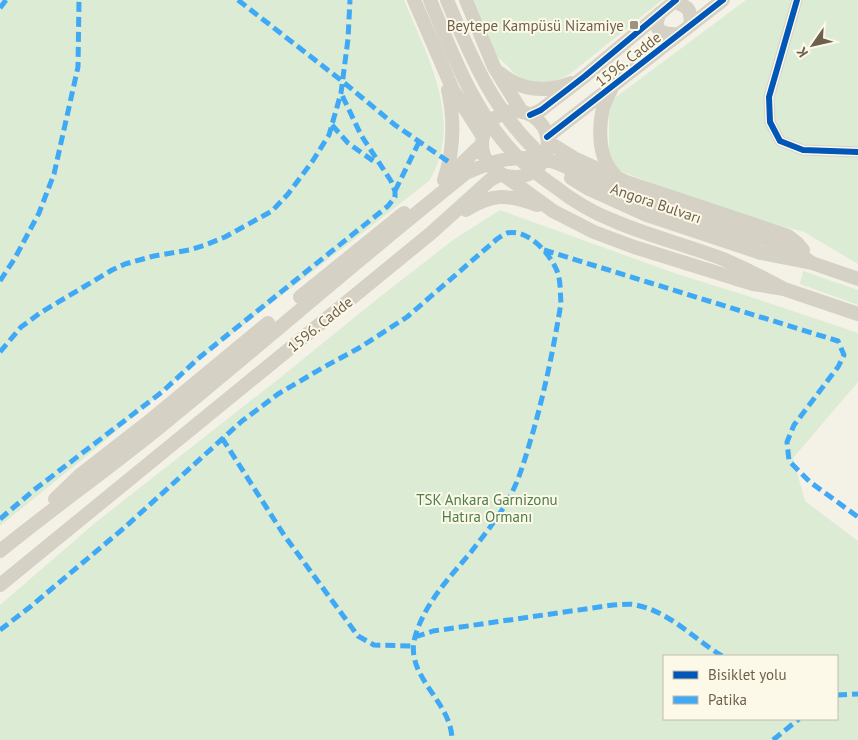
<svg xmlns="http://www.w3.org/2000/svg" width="858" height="740" viewBox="0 0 858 740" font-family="'PT Sans',sans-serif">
	<rect width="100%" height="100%" fill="#f4f2e7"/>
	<path fill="#dcebd3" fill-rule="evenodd" d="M0,0H404C427,56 465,122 429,181L204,356L100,445L0,526Z
		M474,0H662L570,74C555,83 533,87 517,76C510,70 505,62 497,57Z
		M746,0H858V264L804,232L722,210L620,171L610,159L609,150V117L612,100Z
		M500,210L677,274L745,295L858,333V382L793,458L805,501L858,541V740H0V605L95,523L281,377L381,296L453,240ZM664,656H837V719H664Z
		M803,271L858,290V305L800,284Z"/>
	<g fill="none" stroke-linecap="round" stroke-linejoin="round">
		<path stroke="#d5d1ca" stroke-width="11" d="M797,0L769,97L770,122L780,141L803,150L858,152"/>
		<path stroke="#d5d1c5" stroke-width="14" d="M414,0L453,90L483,137
			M430,0C452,53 473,110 513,152C525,165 540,176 554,186C572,200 591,212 612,220C648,236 687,245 723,259C744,268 764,278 784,289
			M447,0C472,60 497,119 548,161
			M466,0L494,67L522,112
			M674,2C690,7 690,9 691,25
			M660,13C651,31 663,35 679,34
			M500,73C521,91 545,93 571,83
			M611,90C597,112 595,156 615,175
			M482 144a33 33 0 1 1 66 0a33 33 0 1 1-66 0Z
			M530,115L541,110L585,76L676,0
			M547,137L723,0
			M548,142L574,158L629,183L788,236L797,243L803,250
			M505,176L553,211L594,232L634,247L753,284L784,289L858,314
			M571,178L589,189L644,214L761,253L812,263L858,279
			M446,179L482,144
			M444,180C454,150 455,121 448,90
			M466,210C492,193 508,194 537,205
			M300,297L404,213
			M55,499L80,475L152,419L268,323
			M0,551C53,508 108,469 161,426C263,343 363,255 466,173C490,162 510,156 536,158C565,161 587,180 613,190C671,211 730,227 788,247L812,263
			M0,585L430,234L490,180L501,174"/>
		<path stroke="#3fa9f5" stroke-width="5" stroke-dasharray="10 5" stroke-linecap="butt" d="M238,0L342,81L395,125L449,162
			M0,8L6,0
			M332,125L348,143L376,163
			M395,191L419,142
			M544,250L838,341L844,355L838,367L794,425L787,442L789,461L810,482L858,517
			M0,281L15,258L39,213L54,174L78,67L79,0
			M0,352L21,327L40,313L112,270L125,264L154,256L189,250L205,245L225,237L272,211L288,194L312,162L329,135L341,93L348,39L350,0
			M222,438L284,535L358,636L374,645L414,646
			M0,519L34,490L162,392L200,357L388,206L395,197V191L391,181L361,135L341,93
			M0,630L30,607L124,528L242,421L278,394L324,367L359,348L407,317L497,239C500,237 504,234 507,233C528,228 551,255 557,271C561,281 560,293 561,303C554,346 545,390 533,432C526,455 520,479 508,500C498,518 484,535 471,552C450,577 424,604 415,637C404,677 452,701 452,740
			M415,637L433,631L613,605C621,605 629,603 636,605C670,612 694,639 722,656
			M837,695L858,694
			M773,740L799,719"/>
		<defs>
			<path id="cycleway" d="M797,0L769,97L770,122L780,141L803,150L858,152
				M530,115L541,110L585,76L676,0
				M547,137L723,0"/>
		</defs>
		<use href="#cycleway" stroke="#fdf9e8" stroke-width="9"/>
		<use href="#cycleway" stroke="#0057b8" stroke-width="6"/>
	</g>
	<rect fill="#9d9382" stroke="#fdf9e8" stroke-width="2" x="629" y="20" width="10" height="10" rx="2.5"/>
	<g text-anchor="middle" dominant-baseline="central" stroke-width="4" stroke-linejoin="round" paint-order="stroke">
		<g font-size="15" fill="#6e604c" stroke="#fdf9e8" text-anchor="end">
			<text x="624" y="25">Beytepe Kampüsü Nizamiye</text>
		</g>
		<g font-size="15" fill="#6e604c" stroke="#fdf9e8">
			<text transform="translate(628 59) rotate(-38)">1596. Cadde</text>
			<text transform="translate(656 203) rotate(19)">Angora Bulvarı</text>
			<text transform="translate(320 324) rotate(-39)">1596. Cadde</text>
		</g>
		<g font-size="15" fill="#4e7e4b" stroke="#fdf9e8">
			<text x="487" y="499">TSK Ankara Garnizonu<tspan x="487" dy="17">Hatıra Ormanı</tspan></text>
		</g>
	</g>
	<rect x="663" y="655" width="175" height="65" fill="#fdf9e8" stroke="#c4bcaa"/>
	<rect x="673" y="671" width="25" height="8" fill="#0057b8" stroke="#c4bcaa"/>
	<text x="708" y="680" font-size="15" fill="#6e604c">Bisiklet yolu</text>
	<rect x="673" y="696" width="25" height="8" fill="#3fa9f5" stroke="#c4bcaa"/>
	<text x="708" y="705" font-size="15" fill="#6e604c">Patika</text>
	<g transform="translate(813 45) rotate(236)" stroke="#fdf9e8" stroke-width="4" paint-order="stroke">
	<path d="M0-4L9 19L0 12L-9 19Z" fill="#6e604c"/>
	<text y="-8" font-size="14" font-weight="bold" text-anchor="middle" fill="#6e604c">K</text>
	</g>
</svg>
